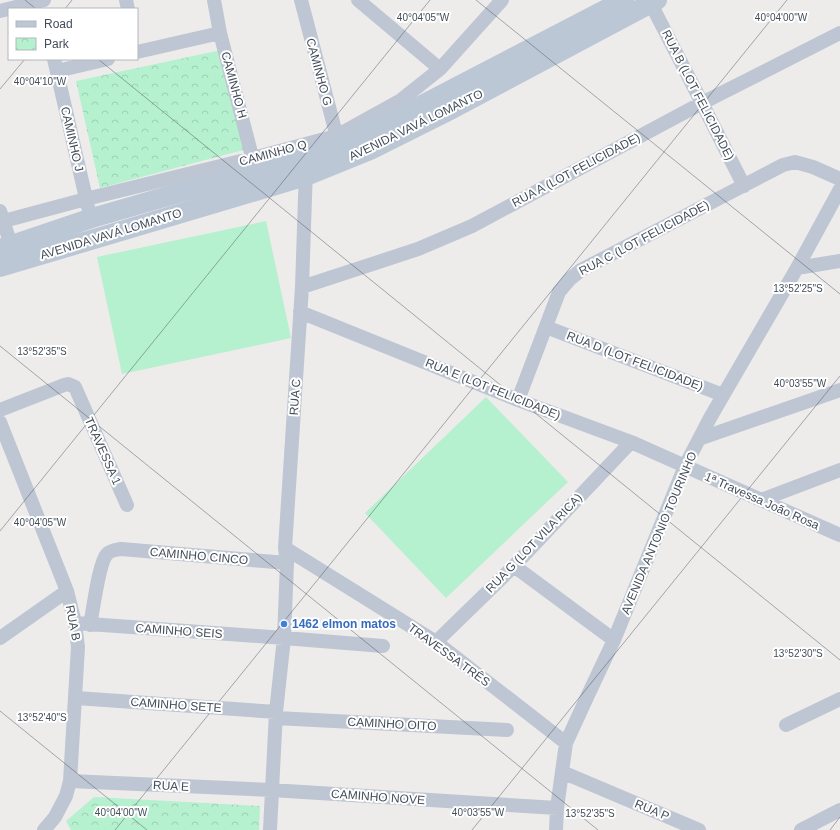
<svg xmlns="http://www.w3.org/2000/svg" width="840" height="830" viewBox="0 0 840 830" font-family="Arial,sans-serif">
	<defs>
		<pattern id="park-crowns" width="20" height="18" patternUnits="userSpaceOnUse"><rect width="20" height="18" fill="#b5f0cf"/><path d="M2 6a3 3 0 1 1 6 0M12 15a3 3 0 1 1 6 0" fill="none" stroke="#9dcfb4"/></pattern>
	</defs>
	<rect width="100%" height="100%" fill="#eeebeb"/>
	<path fill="#b5f0cf" d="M266,221L291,338L122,374L97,257Z
		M486,397L568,482L446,598L365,513Z"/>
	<path fill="url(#park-crowns)" d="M221,50L247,149L100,188L76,81Z
		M94,797L260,806L259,830H71L66,821Z"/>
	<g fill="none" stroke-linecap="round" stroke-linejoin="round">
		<path stroke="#bdc6d2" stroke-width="14" d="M126,0L128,9
			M214,0L220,33L255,168
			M301,0L339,145
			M358,0L440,69
			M651,4L702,103L744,186
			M0,11L44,0
			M137,52L220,33
			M54,59L88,207
			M57,71L108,59
			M0,211L11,245L15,254
			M0,222L86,199L253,158L336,136L401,100L440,69L502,0
			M797,268L840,261
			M302,287L418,249L472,226L702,103L840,33
			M300,312L518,400L631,442L833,532L840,535
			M546,327L723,395
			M518,400L559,292L570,279L581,270L783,165L795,162L813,167L840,179
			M0,410L64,385L68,384L75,387L127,505
			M0,422L67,591L75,623L78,647L70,781L66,796L55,817L44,830
			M699,439L840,390
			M761,500L840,470
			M285,548L436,642L566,743
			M514,566L614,640
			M75,623L284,638L383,646
			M90,625C93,611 99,562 107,554C111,550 115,550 121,549L287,563
			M0,638L67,591
			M436,642L514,566L631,442
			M76,698L276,712
			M276,718L507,730
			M786,725L840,699
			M562,772L699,830
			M70,781L271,790L557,808
			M270,830L276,712L284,638L287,563L285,548L302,287L306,168
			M556,830L557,808L566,743L588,695L614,640L685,466L710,418L797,268L840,189
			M801,830L840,810"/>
		<path stroke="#bcc7d6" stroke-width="20" d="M0,249L92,218L286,162L339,145L393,120L624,0
			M0,267L306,176L370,150L452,109L657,0"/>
	</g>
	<path fill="none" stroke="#434d59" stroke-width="1" stroke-opacity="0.45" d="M25,0L36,9M476,0L840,294M65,9L72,0M98,59L840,660M0,89L25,59M0,346L598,830M0,531L430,0M0,711L147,830M115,830L787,0M472,830L840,376M830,830L840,817"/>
	<circle fill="#3f7fe0" stroke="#fff" stroke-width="1.5" cx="284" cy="624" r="4"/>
	<g text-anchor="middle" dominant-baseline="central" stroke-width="4" stroke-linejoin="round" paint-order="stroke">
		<g font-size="12" fill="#434d59" stroke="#fff">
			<text transform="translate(319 72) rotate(75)">CAMINHO G</text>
			<text transform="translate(234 85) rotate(75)">CAMINHO H</text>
			<text transform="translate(698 95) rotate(63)">RUA B (LOT FELICIDADE)</text>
			<text transform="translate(416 125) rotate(-26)">AVENIDA VAVÁ LOMANTO</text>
			<text transform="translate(72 139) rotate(77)">CAMINHO J</text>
			<text transform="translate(273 153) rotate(-15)">CAMINHO Q</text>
			<text transform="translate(576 170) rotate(-28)">RUA A (LOT FELICIDADE)</text>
			<text transform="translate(111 234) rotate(-17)">AVENIDA VAVÁ LOMANTO</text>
			<text transform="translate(644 238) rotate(-28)">RUA C (LOT FELICIDADE)</text>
			<text transform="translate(635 361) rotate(21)">RUA D (LOT FELICIDADE)</text>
			<text transform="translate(493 389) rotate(22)">RUA E (LOT FELICIDADE)</text>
			<text transform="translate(295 397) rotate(-86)">RUA C</text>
			<text transform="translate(103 451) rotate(66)">TRAVESSA 1</text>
			<text transform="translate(762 501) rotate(24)">1ª Travessa João Rosa</text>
			<text transform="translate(659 533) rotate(-67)">AVENIDA ANTONIO TOURINHO</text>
			<text transform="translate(534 543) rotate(-46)">RUA G (LOT VILA RICA)</text>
			<text transform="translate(199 556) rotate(5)">CAMINHO CINCO</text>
			<text transform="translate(73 623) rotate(79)">RUA B</text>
			<text transform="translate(179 631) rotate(4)">CAMINHO SEIS</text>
			<text transform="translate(449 655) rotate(36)">TRAVESSA TRÊS</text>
			<text transform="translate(176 705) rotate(4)">CAMINHO SETE</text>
			<text transform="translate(392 724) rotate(3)">CAMINHO OITO</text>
			<text transform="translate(171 786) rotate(3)">RUA E</text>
			<text transform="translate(378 797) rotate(4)">CAMINHO NOVE</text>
			<text transform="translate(652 810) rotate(23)">RUA P</text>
		</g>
		<g font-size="12" font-weight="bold" fill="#366cbe" stroke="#fff" text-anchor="start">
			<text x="292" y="624">1462 elmon matos</text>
		</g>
	</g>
	<g font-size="10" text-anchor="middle" fill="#434d59" stroke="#fff" stroke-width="4" stroke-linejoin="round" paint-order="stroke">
		<text x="423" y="21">40°04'05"W</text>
		<text x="781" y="21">40°04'00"W</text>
		<text x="40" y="85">40°04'10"W</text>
		<text x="798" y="292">13°52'25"S</text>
		<text x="42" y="355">13°52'35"S</text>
		<text x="800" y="387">40°03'55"W</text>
		<text x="40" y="526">40°04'05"W</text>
		<text x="798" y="657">13°52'30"S</text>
		<text x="42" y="721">13°52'40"S</text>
		<text x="121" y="816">40°04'00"W</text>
		<text x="478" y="816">40°03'55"W</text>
		<text x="590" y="817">13°52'35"S</text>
	</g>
	<rect x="8" y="8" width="130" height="52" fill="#ffffff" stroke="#b4b8bd"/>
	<rect x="16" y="21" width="20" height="6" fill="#bcc7d6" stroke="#b4b8bd"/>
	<text x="44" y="28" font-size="12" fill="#434d59">Road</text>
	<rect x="16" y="38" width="20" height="12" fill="url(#park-crowns)" stroke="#b4b8bd"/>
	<text x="44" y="48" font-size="12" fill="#434d59">Park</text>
</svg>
